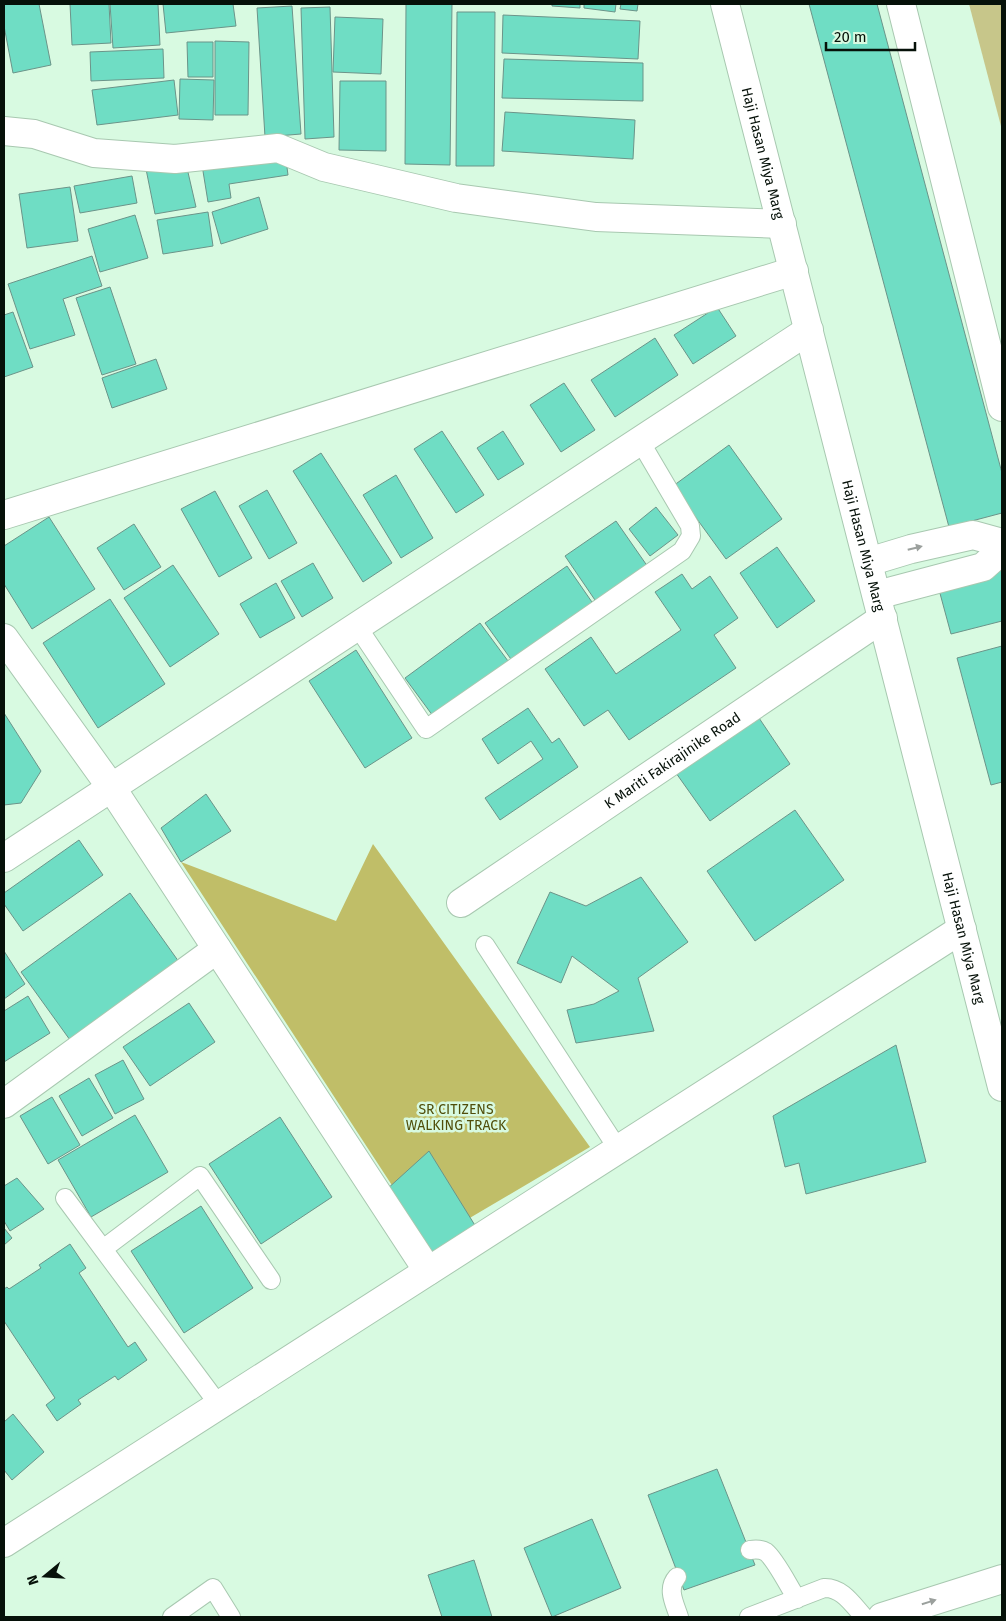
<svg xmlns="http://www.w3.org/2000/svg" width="1006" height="1621" viewBox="0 0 1006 1621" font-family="'Fira Sans',sans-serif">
	<rect width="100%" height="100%" fill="#d8fae1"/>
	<path fill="#c7c68a" d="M969,4H1002V130Z"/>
	<path fill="#c0be68" d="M373,844L590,1147L429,1242L181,862L336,921Z"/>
	<path fill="#6fddc4" stroke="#6b9489" d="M4,4H39L51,65L13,73L4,26Z
		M70,4H109L111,43L72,45Z
		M110,4H158L160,45L113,48Z
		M163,4H233L236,26L166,33Z
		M406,4H452L450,165L405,164Z
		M552,4H580V8L552,6Z
		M584,4H616L615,12L584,8Z
		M621,4H638L637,11L620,9Z
		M809,4H877L1002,473V513L949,527Z
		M292,6L301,134L265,137L257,8Z
		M330,7L334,137L305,139L301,8Z
		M457,12H495L494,166H456Z
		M503,15L640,21L638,59L502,53Z
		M335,17L383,19L381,74L333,72Z
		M215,41L249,42L248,115H215Z
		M187,42H213V77H188Z
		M163,49L164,78L91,81L90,52Z
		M504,59L643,63V101L502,98Z
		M180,79L214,80L213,120L179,119Z
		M174,80L178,115L97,125L92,90Z
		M340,81H386V151L339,150Z
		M505,112L635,120L633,159L502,151Z
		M285,152L288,175L229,184L231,198L208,202L202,165Z
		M187,168L196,207L155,214L146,169Z
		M132,176L137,203L80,213L74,186Z
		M70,187L78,241L27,248L19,194Z
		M259,197L268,229L221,244L212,212Z
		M208,212L213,246L163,254L157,220Z
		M135,215L148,258L100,272L88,229Z
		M92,256L102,286L63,299L75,335L30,349L8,284Z
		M110,287L136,364L102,375L76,298Z
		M717,307L736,336L693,364L674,335Z
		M13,312L33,367L4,377V315Z
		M655,338L678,375L615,417L591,380Z
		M156,359L167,389L112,408L102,378Z
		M564,383L595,430L561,452L530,405Z
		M442,431L484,495L456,513L414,449Z
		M503,431L524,464L498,480L477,448Z
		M729,445L782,519L726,559L673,486Z
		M321,453L392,563L363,582L293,471Z
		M396,475L433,538L401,558L363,495Z
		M267,490L297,543L269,559L239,506Z
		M215,491L252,558L219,577L181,509Z
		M656,507L678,535L650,556L629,529Z
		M49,517L95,589L32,629L4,584V546Z
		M616,521L648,567L597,603L565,556Z
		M134,524L161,567L124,590L97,548Z
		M777,547L815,601L777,628L740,573Z
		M313,563L333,598L302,617L281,581Z
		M173,565L219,634L170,667L124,598Z
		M567,566L594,605L513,662L485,623Z
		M1002,570V621L951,634L938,586Z
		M682,574L692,589L710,576L738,618L714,635L736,668L629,740L608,710L584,726L545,669L591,637L616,674L681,630L655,592Z
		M276,583L295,618L260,638L240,604Z
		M110,599L165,684L98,728L43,643Z
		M480,623L508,661L433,716L405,678Z
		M1002,646V782L991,785L957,658Z
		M356,650L412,738L365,768L309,681Z
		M528,708L552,743L559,738L578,767L500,820L485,798L543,759L531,741L498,764L482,739Z
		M4,713L41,771L21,803L4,805Z
		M757,715L790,764L710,821L676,773Z
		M206,794L231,831L181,862L161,828Z
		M795,810L844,880L755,941L707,871Z
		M79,840L103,875L23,931L4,904V893Z
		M641,877L688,942L638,978L654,1031L576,1043L567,1010L594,1004L619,991L572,956L561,983L517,963L550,892L586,906Z
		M130,893L179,962L70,1040L21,972Z
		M4,951L25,984L4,999Z
		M28,996L50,1033L4,1062V1011Z
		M189,1003L215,1042L150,1086L123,1047Z
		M896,1045L926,1162L806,1194L799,1163L785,1167L773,1116Z
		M123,1060L144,1099L115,1114L95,1075Z
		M89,1078L113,1118L82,1136L59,1096Z
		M52,1097L80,1145L48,1164L20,1116Z
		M135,1115L168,1172L91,1217L58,1160Z
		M280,1117L332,1197L261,1244L209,1164Z
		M429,1151L476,1227L428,1255L386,1190Z
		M17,1178L44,1209L10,1231L4,1221V1186Z
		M201,1206L253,1288L184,1333L131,1251Z
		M4,1228L12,1238L4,1245Z
		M70,1244L86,1268L79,1273L128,1347L135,1342L147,1360L118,1380L115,1376L78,1400L81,1404L57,1421L46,1405L55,1398L4,1321V1289L7,1287L9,1289L41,1268L39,1265Z
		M13,1414L44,1452L12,1480L4,1470V1422Z
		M717,1469L755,1565L684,1590L648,1495Z
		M592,1519L621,1588L552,1617L524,1548Z
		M474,1560L492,1617H442L428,1575Z"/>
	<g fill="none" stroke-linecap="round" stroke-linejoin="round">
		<defs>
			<path id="lane" d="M357,626L426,729L682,551L691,536L690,526L640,441
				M485,945L618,1149
				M65,1198L219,1405
				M103,1249L200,1176L271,1280
				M750,1550C756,1549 761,1549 766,1552C776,1560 789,1587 797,1599
				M677,1577C666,1589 675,1604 679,1617
				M172,1617L213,1588L231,1617
				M749,1617L824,1588C842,1587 853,1605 864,1617"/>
			<g id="street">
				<path id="s1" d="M725,4L1002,1087"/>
				<path d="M901,4L1002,407"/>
				<path d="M4,131L34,134L94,153L175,159L278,148L324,167L456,198L596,217L782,224"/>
				<path d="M4,515L794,271"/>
				<path d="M868,562L911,549L973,535L1002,543"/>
				<path d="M877,595L983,567L1002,550"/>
				<path d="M4,638L111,787L428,1271"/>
				<path d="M4,858L809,330"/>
				<path id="s2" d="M461,903L883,618"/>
				<path d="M4,1104L217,949"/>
				<path d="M4,1543L962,929"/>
			</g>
			<path id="secondary" d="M882,1617L1002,1579"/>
		</defs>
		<use href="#lane" stroke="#a8c8b0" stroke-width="20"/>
		<use href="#street" stroke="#a8c8b0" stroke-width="30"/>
		<use href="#secondary" stroke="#a8c8b0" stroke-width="30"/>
		<use href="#lane" stroke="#fff" stroke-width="18"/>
		<use href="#street" stroke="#fff" stroke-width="28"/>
		<use href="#secondary" stroke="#fff" stroke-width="28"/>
	</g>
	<defs><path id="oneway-solid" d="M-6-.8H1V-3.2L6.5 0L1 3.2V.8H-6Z" transform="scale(1.25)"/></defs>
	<g fill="#9ba09d">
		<use href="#oneway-solid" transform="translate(915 548) rotate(-14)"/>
		<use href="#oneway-solid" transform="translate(929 1602) rotate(-17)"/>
	</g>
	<g text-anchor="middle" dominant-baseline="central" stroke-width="5" stroke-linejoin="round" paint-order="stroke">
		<g font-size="14" fill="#061109" stroke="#d8fae1">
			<text stroke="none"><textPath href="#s1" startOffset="154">Haji Hasan Miya Marg</textPath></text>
			<text stroke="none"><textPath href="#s1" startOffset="559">Haji Hasan Miya Marg</textPath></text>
			<text stroke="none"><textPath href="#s2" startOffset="255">K Mariti Fakirajinike Road</textPath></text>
			<text stroke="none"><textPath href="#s1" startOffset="964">Haji Hasan Miya Marg</textPath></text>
		</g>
		<g font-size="14" fill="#504e0a" stroke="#d8fae1">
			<text x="456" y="1109">SR CITIZENS<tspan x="456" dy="16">WALKING TRACK</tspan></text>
		</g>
	</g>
	<rect width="1006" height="1621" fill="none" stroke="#061109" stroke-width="10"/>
	<g transform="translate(45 1576) rotate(252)" stroke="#d8fae1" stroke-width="4" paint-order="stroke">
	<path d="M0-4L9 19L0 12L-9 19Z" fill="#061109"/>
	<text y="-8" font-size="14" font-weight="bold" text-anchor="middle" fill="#061109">N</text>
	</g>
	<path d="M826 42v8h89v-8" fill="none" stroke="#061109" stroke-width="2.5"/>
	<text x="834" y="42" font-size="15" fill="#061109" stroke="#d8fae1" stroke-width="4" paint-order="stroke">20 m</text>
</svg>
